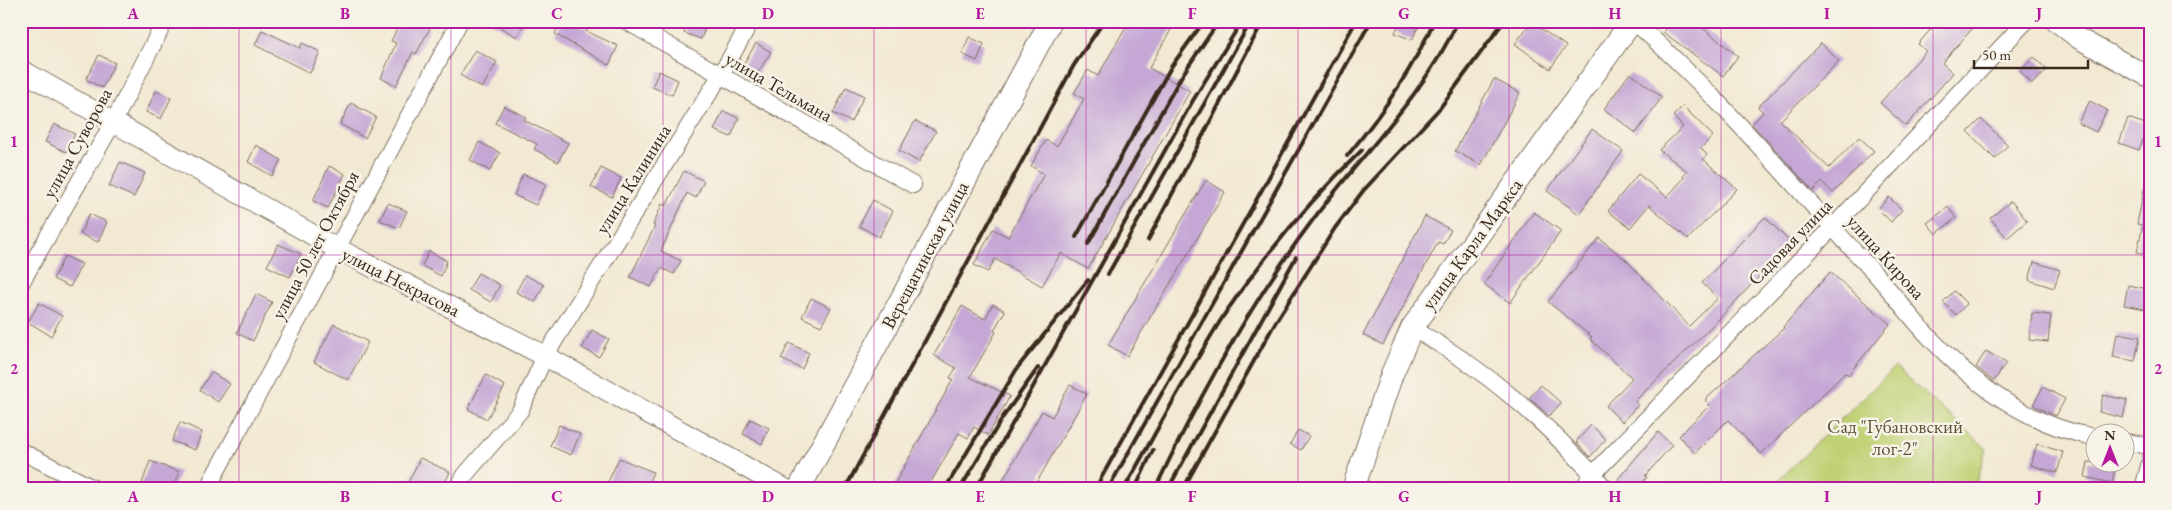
<svg xmlns="http://www.w3.org/2000/svg" width="2172" height="510" viewBox="0 0 2172 510" font-family="'EB Garamond',serif">
	<rect width="100%" height="100%" fill="#f7f3e8"/>
	<filter id="ink" filterUnits="userSpaceOnUse"><feTurbulence type="fractalNoise" baseFrequency=".02" numOctaves="2"/><feDisplacementMap in="SourceGraphic" scale="10" xChannelSelector="R" yChannelSelector="G"/><feConvolveMatrix kernelMatrix="1 2 1 2 8 2 1 2 1" color-interpolation-filters="sRGB"/></filter>
	<filter id="wash" filterUnits="userSpaceOnUse"><feTurbulence type="fractalNoise" baseFrequency=".0096" numOctaves="4" result="noise"/><feDisplacementMap in="SourceGraphic" scale="20" xChannelSelector="R" yChannelSelector="G"/><feGaussianBlur stdDeviation="1.12" result="paint"/><feColorMatrix in="noise" values="0 0 0 0 0 0 0 0 0 0 0 0 0 0 0 0 0 1.4 0 .05"/><feComposite in="paint" operator="in"/></filter>
	<g filter="url(#wash)">
		<rect width="100%" height="100%" fill="#f2e9d3"/>
		<path fill="#c0d174" stroke="#7e7e49" d="M1895,367L1986,448L1975,489H1769Z"/>
		<g id="blocks">
			<path fill="#c5a7d5" d="M401,21H417L430,28L416,54L413,52L396,86L381,78L396,43L391,41Z
				M489,21H525L517,37Z
				M561,21H573L587,29L586,31L618,46L609,65L555,34Z
				M689,21H708L701,39L684,33Z
				M1129,21H1176L1149,68L1190,91L1088,269L1061,253L1042,286L995,259L988,272L974,265L993,229L1008,237L1044,174L1031,166L1046,140L1057,146L1084,99L1074,93L1088,70L1098,76Z
				M1400,21H1421L1412,40L1395,33Z
				M1670,21H1694L1738,56L1723,76L1663,32Z
				M1938,21H1979L1942,63L1953,73L1906,126L1880,103L1926,51L1918,44Z
				M1531,22L1566,46L1550,69L1515,44Z
				M262,30L300,48L302,43L320,52L310,73L255,45Z
				M969,37L984,44L977,61L962,54Z
				M756,43L771,52L757,74L743,65Z
				M1821,43L1839,61L1780,121L1829,168L1859,137L1874,151L1833,193L1822,182L1813,191L1752,124L1763,112L1758,107Z
				M475,50L497,62L482,88L460,75Z
				M99,55L115,63L102,88L86,79Z
				M2034,57L2047,70L2032,84L2020,71Z
				M659,71L678,80L672,95L652,87Z
				M1630,73L1662,97L1636,133L1604,109Z
				M1494,79L1520,93L1481,165L1455,151Z
				M846,87L864,96L851,122L833,113Z
				M156,91L171,98L161,119L146,112Z
				M2090,101L2107,110L2096,132L2078,123Z
				M351,103L376,117L365,138L340,124Z
				M504,106L526,117L524,120L568,143L558,162L534,149L537,144L495,123Z
				M1683,106L1713,136L1701,148L1707,155L1703,159L1737,189L1688,239L1649,205L1630,228L1608,211L1638,174L1667,197L1684,178L1683,177L1687,171L1659,150L1683,127L1673,116Z
				M723,111L739,118L731,137L714,130Z
				M2128,118L2148,125L2139,150L2119,143Z
				M1981,119L2008,145L1995,159L1968,132Z
				M915,121L936,131L919,162L899,151Z
				M54,124L75,134L66,152L45,142Z
				M1592,129L1623,151L1579,214L1547,191Z
				M479,142L500,153L490,171L470,160Z
				M256,145L281,160L272,176L248,162Z
				M120,162L145,173L134,197L109,186Z
				M329,166L345,174L328,208L313,201Z
				M601,168L621,178L612,197L591,187Z
				M684,171L704,181L696,198L687,193L661,251L681,261L674,274L661,268L651,287L630,277L655,226L653,225L662,204L666,206Z
				M523,174L546,184L536,205L514,195Z
				M1206,180L1225,192L1127,356L1108,345Z
				M2145,185L2151,186V256L2137,252L2143,225L2137,224Z
				M1889,197L1902,210L1891,222L1878,209Z
				M873,200L893,211L879,237L859,226Z
				M2011,201L2027,221L2007,238L1990,218Z
				M388,203L407,211L399,228L380,220Z
				M1948,207L1956,218L1936,234L1927,223Z
				M1534,212L1561,231L1510,303L1484,284Z
				M89,214L107,222L98,242L80,234Z
				M1425,216L1451,230L1443,244L1438,242L1383,345L1363,335Z
				M1765,217L1791,243L1717,321L1635,401L1638,405L1622,422L1606,406L1632,378L1590,339L1592,337L1548,302L1599,238L1626,260L1689,326L1718,298L1702,283Z
				M278,244L301,254L290,277L267,266Z
				M429,251L447,261L441,276L422,266Z
				M65,256L82,264L70,287L53,279Z
				M2034,262L2060,270L2054,288L2029,280Z
				M1830,272L1890,324L1848,375L1845,373L1761,454L1728,420L1695,453L1679,436L1710,405L1705,400L1784,328L1783,327Z
				M478,273L500,285L491,302L469,290Z
				M525,275L544,285L535,302L516,292Z
				M2128,285L2149,289L2145,309L2124,305Z
				M1954,291L1967,304L1956,315L1943,302Z
				M256,294L272,302L253,341L237,333Z
				M811,298L831,308L821,326L802,317Z
				M39,303L62,316L51,336L28,322Z
				M993,304L1005,311L994,330L996,332L970,377L1010,396L988,435L974,427L968,438L959,433L927,489H892L953,379L950,378L956,368L934,355L962,306L985,319Z
				M2032,313L2051,315L2048,342L2029,340Z
				M334,324L368,342L348,380L314,362Z
				M592,330L609,339L599,357L582,348Z
				M2117,333L2140,337L2135,361L2113,357Z
				M789,343L809,353L802,369L781,359Z
				M1986,351L2006,363L1994,381L1976,367Z
				M211,372L230,384L218,402L200,390Z
				M486,375L505,386L487,419L468,409Z
				M1070,385L1087,394L1033,489H998L1042,411L1052,417Z
				M1541,385L1561,403L1549,416L1529,398Z
				M2043,387L2065,399L2056,416L2033,405Z
				M2103,395L2127,400L2123,418L2099,412Z
				M750,419L769,428L762,444L743,434Z
				M180,422L202,432L195,450L172,441Z
				M559,425L580,434L571,455L550,446Z
				M1591,425L1606,439L1590,457L1576,442Z
				M1298,430L1309,436L1301,450L1290,444Z
				M1658,432L1672,445L1645,476L1647,477L1637,489H1630L1618,479Z
				M2037,444L2063,452L2057,473L2031,465Z
				M420,458L450,472L442,489H405Z
				M619,458L653,472L646,489H624L608,482Z
				M150,461L180,472L173,489H149L141,486Z
				M2088,462L2116,464L2112,483L2085,477Z"/>
		</g>
	</g>
	<g filter="url(#ink)">
		<use href="#blocks" fill-opacity="0" stroke="#7b6d5d" stroke-width="1"/>
		<g fill="none" stroke-linecap="round" stroke-linejoin="round">
			<defs>
				<path id="minor" d="M626,21L913,185
					M1633,21C1719,95 1792,185 1869,267C1891,290 1909,316 1931,339C1975,385 2031,426 2094,437
					M21,283L114,121L165,21
					M1412,328C1489,371 1547,423 1606,489
					M2124,442L2151,446
					M21,451L95,489
					M207,489L460,21
					M457,489L465,475L520,411L545,356L720,76L751,21
					M1582,489L1593,474L1832,228L2026,21
					M2143,489L2151,458"/>
				<path id="tertiary" d="M2056,21L2078,38L2151,78
					M21,70L336,248L545,356L785,489"/>
				<path id="secondary" d="M799,489L1051,21
					M1353,489L1392,374L1412,328L1632,21"/>
			</defs>
			<use href="#minor" stroke="#7b6d5d" stroke-width="18"/>
			<use href="#tertiary" stroke="#7b6d5d" stroke-width="22"/>
			<use href="#secondary" stroke="#7b6d5d" stroke-width="24"/>
			<use href="#minor" stroke="#fff" stroke-width="16"/>
			<use href="#tertiary" stroke="#fff" stroke-width="20"/>
			<use href="#secondary" stroke="#fff" stroke-width="22"/>
			<path stroke="#3b2a1e" stroke-width="4" d="M1347,156C1382,114 1412,71 1434,21
				M1076,237L1171,67L1204,21
				M1148,240L1263,21
				M1088,244L1181,77L1219,21
				M1108,274L1251,21
				M845,489L1074,65L1104,21
				M945,489L1018,367L1088,280
				M960,489L1003,417L1038,368
				M976,489L1192,102L1242,21
				M1095,489L1356,21
				M1108,489L1371,21
				M1124,489C1157,431 1188,371 1224,315C1265,255 1310,200 1362,150
				M1135,489L1153,450
				M1155,489C1200,395 1252,300 1315,217C1363,153 1424,95 1458,21
				M1168,489L1296,257
				M1183,489L1275,323L1335,228L1363,191L1440,108L1504,21"/>
		</g>
	</g>
	<path fill="none" stroke="#b5179e" stroke-width="1" stroke-opacity="0.55" d="M239,21V489M451,21V489M663,21V489M874,21V489M1086,21V489M1298,21V489M1509,21V489M1721,21V489M1933,21V489M21,255H2151"/>
	<g text-anchor="middle" dominant-baseline="central" stroke-width="5" stroke-linejoin="round" paint-order="stroke">
		<g font-size="19" fill="#3b2a1e" stroke="#f7f3e8">
			<text transform="translate(779 87) rotate(30)">улица Тельмана</text>
			<text transform="translate(77 143) rotate(-61)">улица Суворова</text>
			<text transform="translate(633 179) rotate(-58)">улица Калинина</text>
			<text transform="translate(1790 242) rotate(-46)">Садовая улица</text>
			<text transform="translate(1472 244) rotate(-54)">улица Карла Маркса</text>
			<text transform="translate(315 245) rotate(-62)">улица 50 лет Октября</text>
			<text transform="translate(925 255) rotate(-62)">Верещагинская улица</text>
			<text transform="translate(1886 257) rotate(48)">улица Кирова</text>
			<text transform="translate(401 282) rotate(27)">улица Некрасова</text>
		</g>
		<g font-size="19" fill="#5c5434" stroke="#f7f3e8">
			<text x="1895" y="426">Сад "Губановский<tspan x="1895" dy="22">лог-2"</tspan></text>
		</g>
	</g>
	<rect width="2172" height="510" fill="none" stroke="#f7f3e8" stroke-width="55"/>
	<g transform="translate(2110 448)"><circle r="24" fill="#f7f3e8" stroke="#aca397"/>
	<path d="M0-4L9 19L0 12L-9 19Z" fill="#b5179e"/>
	<text y="-8" font-size="14" font-weight="bold" text-anchor="middle" fill="#3b2a1e">N</text>
	</g>
	<path d="M1974 60v8h114v-8" fill="none" stroke="#3b2a1e" stroke-width="2.5"/>
	<text x="1982" y="60" font-size="15" fill="#3b2a1e" stroke="#f7f3e8" stroke-width="4" paint-order="stroke">50 m</text>
	<rect x="28" y="28" width="2116" height="454" fill="none" stroke="#b5179e" stroke-width="2"/>
	<g font-size="16" text-anchor="middle" font-weight="bold" fill="#b5179e">
		<text x="133" y="19">A</text>
		<text x="345" y="19">B</text>
		<text x="557" y="19">C</text>
		<text x="768" y="19">D</text>
		<text x="980" y="19">E</text>
		<text x="1192" y="19">F</text>
		<text x="1404" y="19">G</text>
		<text x="1615" y="19">H</text>
		<text x="1827" y="19">I</text>
		<text x="2039" y="19">J</text>
		<text x="14" y="147">1</text>
		<text x="2158" y="147">1</text>
		<text x="14" y="374">2</text>
		<text x="2158" y="374">2</text>
		<text x="133" y="502">A</text>
		<text x="345" y="502">B</text>
		<text x="557" y="502">C</text>
		<text x="768" y="502">D</text>
		<text x="980" y="502">E</text>
		<text x="1192" y="502">F</text>
		<text x="1404" y="502">G</text>
		<text x="1615" y="502">H</text>
		<text x="1827" y="502">I</text>
		<text x="2039" y="502">J</text>
	</g>
</svg>
